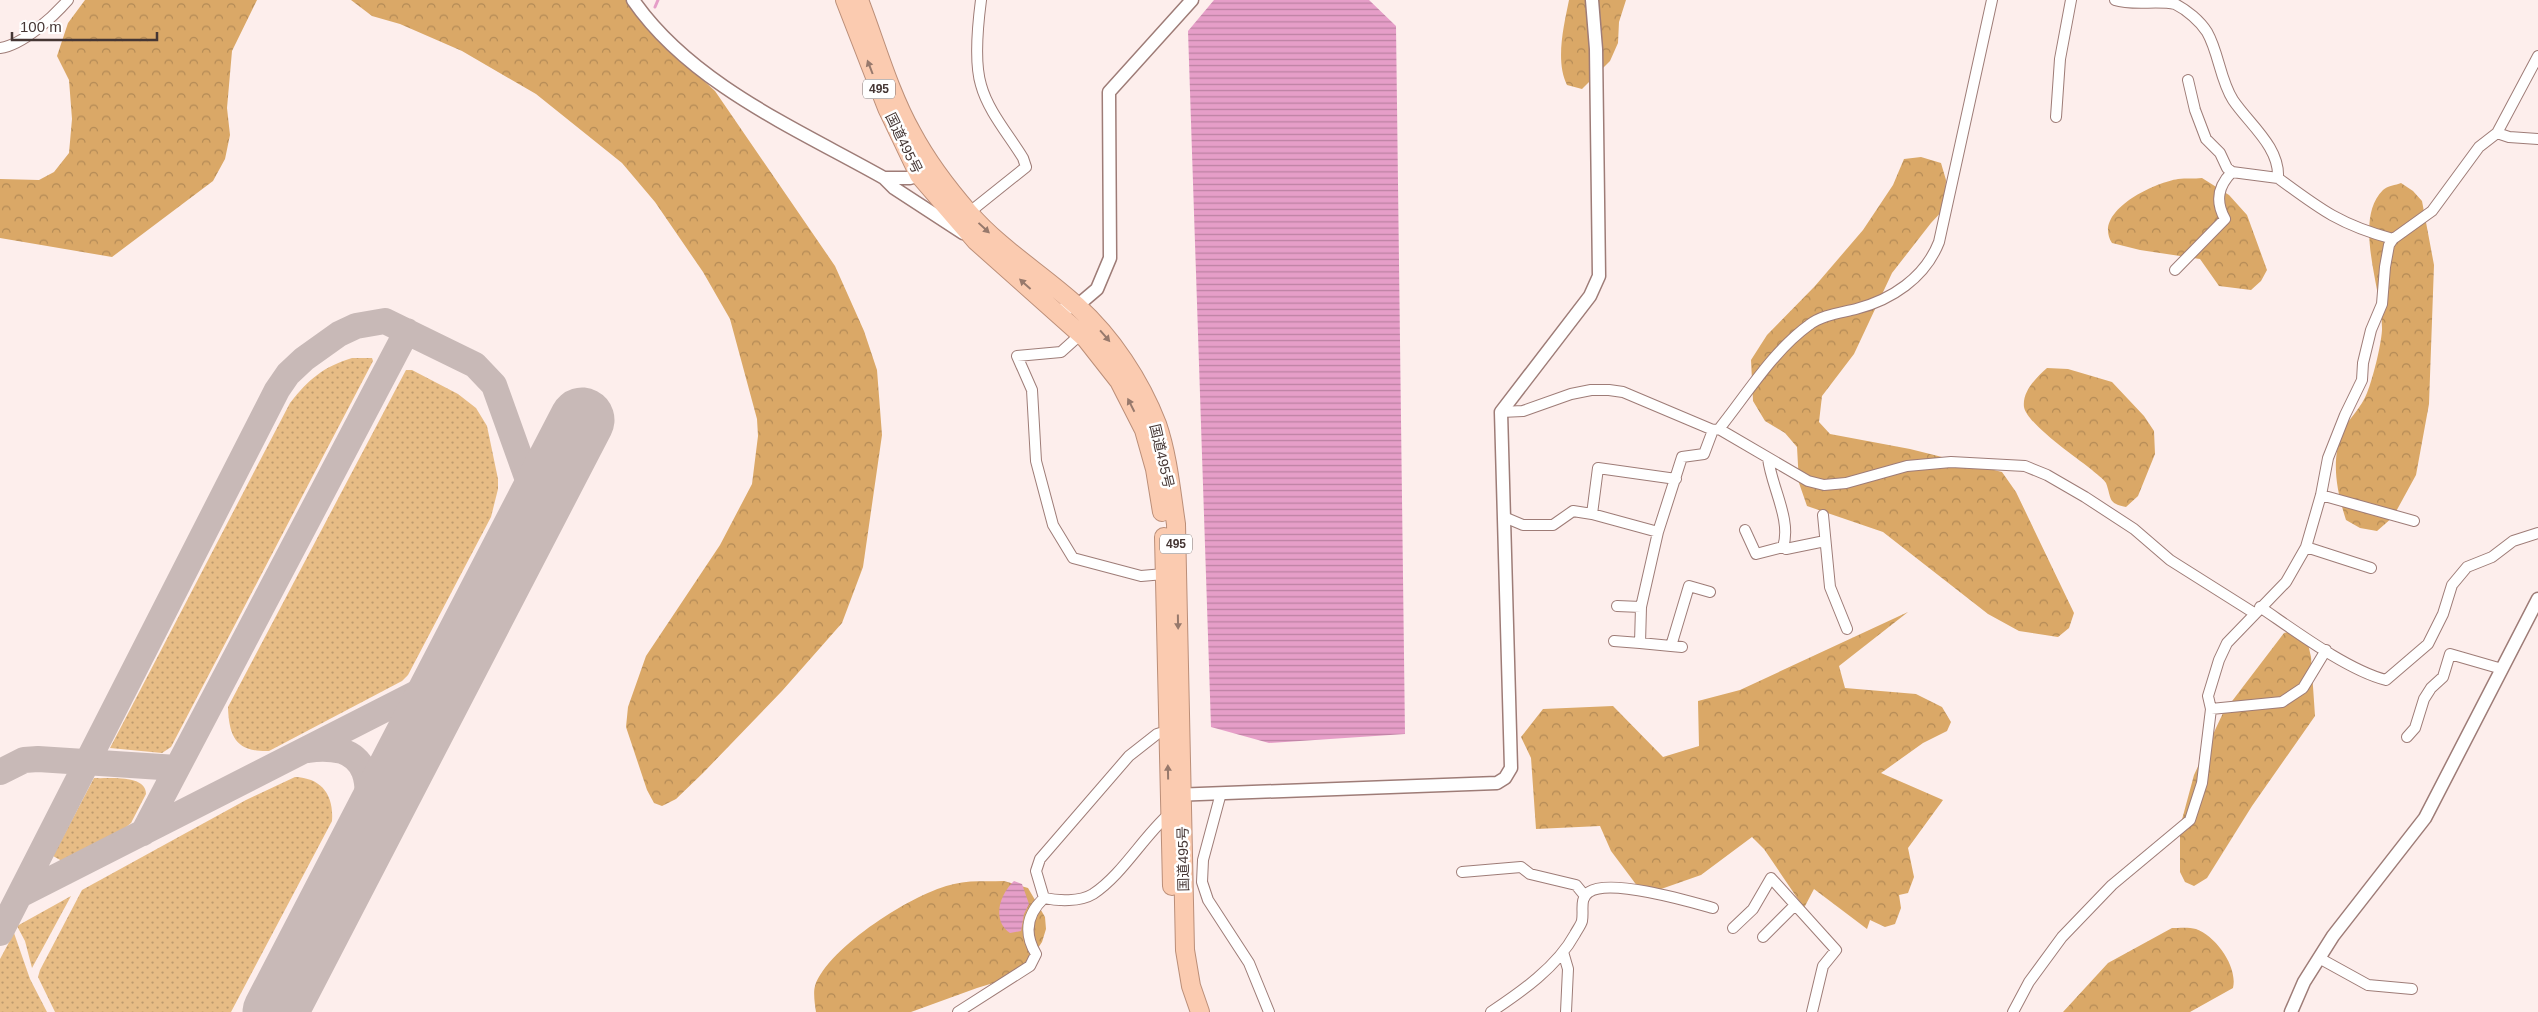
<svg xmlns="http://www.w3.org/2000/svg" width="2538" height="1012" viewBox="0 0 2538 1012" font-family="Helvetica,'Noto Sans JP',sans-serif">
	<defs>
		<pattern id="grass-dots" width="8" height="8" patternUnits="userSpaceOnUse" patternTransform="scale(1.25)"><rect width="8" height="8" fill="#e7bc85"/><path d="M2 2h.1M6 6h.1" fill="none" stroke="#bd9a6e" stroke-width="1.8" stroke-linecap="round"/></pattern>
		<pattern id="forest-crowns" width="20" height="18" patternUnits="userSpaceOnUse" patternTransform="scale(1.25)"><rect width="20" height="18" fill="#daa867"/><path d="M2 6a3 3 0 1 1 6 0M12 15a3 3 0 1 1 6 0" fill="none" stroke="#b38a56"/></pattern>
		<pattern id="water-rules" width="6" height="5" patternUnits="userSpaceOnUse" patternTransform="scale(1.25)"><rect width="6" height="5" fill="#e69ec8"/><path d="M0 2.5h6" fill="none" stroke="#bc82a3"/></pattern>
	</defs>
	<rect width="100%" height="100%" fill="#fdeeec"/>
	<path fill="url(#grass-dots)" d="M352,358H372L373,361L171,747L162,753L110,748L290,403C309,379 323,367 352,358Z
		M406,370H412L458,394L476,408L487,426L498,479V489L491,517L408,675L402,681L269,751C236,752 229,737 228,707Z
		M295,777C321,778 334,794 332,821L231,1012H55L38,977L40,970L82,890L246,800Z
		M94,778C108,779 146,774 146,794L131,823L125,828L62,861L53,856Z
		M71,896L32,968L25,941L17,926Z
		M14,933L30,979L47,1012H0V959Z"/>
	<path fill="url(#forest-crowns)" d="M85,0H257L232,51L227,108L230,135L225,159L213,181L112,257L0,238V179L39,180L54,172L69,153L72,119L69,80L57,56L68,23Z
		M351,0H626L665,45L715,91L835,266L864,331L877,370L882,435L863,567L842,623L782,691L703,773L676,799L662,806L654,803L647,790L626,727L628,707L646,656L720,545L752,484L758,436L757,419L730,319L703,272L655,202L622,163L536,94L462,51L400,24L372,16Z
		M1569,0H1626L1619,22L1618,43L1610,61L1582,89L1567,85C1555,61 1564,25 1569,0Z
		M1921,157L1941,163L1946,180L1945,208L1931,223L1892,273L1854,354L1822,396L1819,422L1830,434L1910,449L2002,472L2016,492L2074,613L2069,628L2058,637L2019,631L1988,614L1883,532L1807,506L1799,483L1797,447L1785,433L1765,421L1753,401L1751,360L1767,335L1815,286L1863,230L1893,185L1904,159Z
		M2202,178L2229,195L2247,215L2267,270L2261,281L2251,290L2219,286L2200,259L2140,250L2112,243C2092,212 2153,183 2178,179C2186,178 2194,179 2202,178Z
		M2401,183L2413,191L2422,201L2434,265L2429,404L2416,475L2393,517L2377,531L2360,528L2346,520C2337,492 2330,460 2343,431C2349,418 2362,407 2367,393C2373,378 2381,346 2382,330C2383,292 2352,220 2383,190C2387,186 2396,185 2401,183Z
		M2047,368L2068,369L2112,382L2144,416L2154,431L2155,454L2138,496L2126,507C2107,503 2112,499 2106,483C2103,478 2096,474 2092,470C2077,458 2027,424 2024,407C2022,391 2037,377 2047,368Z
		M1908,612L1839,666L1845,688L1916,694L1942,707L1951,722L1947,731L1923,743L1881,773L1943,800L1908,848L1914,877L1908,893L1899,895L1901,908L1895,924L1885,927L1870,920L1867,929L1814,889L1804,908L1764,849L1752,837L1701,875L1644,895L1611,851L1600,826L1536,829L1531,758L1521,737L1543,709L1613,706L1663,757L1699,746L1698,701L1740,690Z
		M2295,630L2306,635L2311,657L2315,716L2252,806L2207,878L2194,886L2185,882L2180,872V827L2194,775L2223,713L2284,633Z
		M1004,881L1028,888L1045,917L1046,929L1042,942L1020,975L977,988L911,1012H816C815,1005 813,993 815,986C828,947 915,892 954,884C970,880 987,882 1004,881Z
		M2172,928C2179,928 2189,927 2196,929C2216,936 2238,967 2233,988L2190,1012H2063L2108,963Z"/>
	<path fill="url(#water-rules)" d="M1214,0H1369L1396,26L1405,734L1269,743L1211,727L1188,31Z
		M1014,881L1022,884L1029,904L1024,914L1021,931L1010,933C991,920 1000,894 1014,881Z"/>
	<g fill="none" stroke-linecap="round" stroke-linejoin="round">
		<path stroke="#e69ec8" stroke-width="3" d="M655,7L658,0"/>
		<path stroke="#c8b9b7" stroke-width="26" d="M308,750C319,748 330,748 342,751C393,768 354,853 341,886
			M0,772L24,760L38,759L177,768
			M143,833L407,331
			M20,895L450,676
			M0,933L277,390L288,374L304,359L339,334L356,326L385,321L475,365L494,385L538,508"/>
		<path stroke="#c8b9b7" stroke-width="65" d="M275,1012L582,420"/>
		<defs>
			<path id="minor" d="M2115,0C2133,6 2157,0 2175,4C2187,10 2200,21 2207,32C2219,53 2220,80 2233,100C2249,124 2280,147 2278,178C2321,210 2341,225 2393,239
				M0,48C23,45 53,17 68,0
				M2188,80L2195,110L2206,139L2220,153L2227,168L2232,172
				M2056,117L2060,59L2071,0
				M2497,133L2509,137L2538,139
				M966,215L1026,167L1023,158C1009,135 988,111 981,85C974,62 978,23 981,0
				M2175,270L2225,219C2215,201 2218,186 2232,172L2278,178
				M1081,334L1061,352L1017,356L1032,390L1036,461L1053,525L1073,558L1141,576L1164,574
				M1501,412L1523,411L1571,394L1591,390H1609L1623,392L1713,430L1719,429L1808,481L1824,485L1846,483L1907,466L1951,462L2025,466L2047,475L2085,497L2134,529L2170,560L2254,613
				M1719,429C1747,394 1773,351 1809,325C1822,315 1840,313 1856,309C1891,300 1925,278 1939,242L1992,0
				M2321,495L2414,521
				M1592,514L1598,468L1676,479
				M1823,515L1830,587L1847,629
				M1504,517L1523,525H1553L1573,511L1592,514L1658,532L1682,457L1704,454L1713,430
				M1745,530L1756,554L1783,547C1792,520 1771,486 1768,458
				M1783,547L1786,549L1825,541
				M2306,547L2371,568
				M1617,606L1641,607
				M2260,607C2294,630 2347,670 2386,680L2428,644L2443,614L2452,585L2467,567L2492,557L2513,541L2538,533
				M1614,641L1640,643L1641,607L1658,532
				M1640,643L1671,646L1689,586L1710,592
				M1671,646L1682,647
				M2211,709L2282,702L2303,688L2326,650
				M2407,737L2415,728L2424,699L2431,688L2443,677L2450,654L2502,669
				M1221,793L1203,860L1202,882L1208,900L1249,963L1269,1012
				M1462,872L1521,867L1530,874L1576,885L1585,896
				M1044,898L1036,871L1040,859L1129,756L1157,734L1167,731
				M1733,928L1753,909L1771,878L1836,950L1823,966L1812,1012
				M1763,937L1795,905
				M1563,952L1568,969L1566,1012
				M2319,958L2368,985L2412,989
				M958,1012L1030,966L1036,954C1024,934 1026,915 1044,898C1058,901 1080,902 1093,894C1122,875 1143,837 1169,814
				M1491,1012C1521,992 1557,967 1575,934C1577,930 1581,925 1582,921C1584,910 1579,899 1589,892C1610,878 1688,901 1713,908
				M2013,1012L2029,982L2062,937L2112,885L2190,820L2202,783L2211,709L2208,696L2219,660L2227,643L2286,582L2306,547L2321,495L2328,458L2345,415L2362,380L2363,363L2371,330L2382,304L2385,267L2389,245L2393,239L2432,211L2479,147L2497,133L2538,56"/>
			<path id="tertiary" d="M633,0C691,84 797,129 884,178H910L919,175
				M884,178L894,188L963,233
				M1055,311L1077,306L1097,289L1110,258L1109,92L1192,0
				M1173,795L1497,783L1505,778L1511,768L1501,412L1590,296L1599,276L1596,49L1592,0
				M2291,1012L2304,982L2333,936L2425,818L2538,599"/>
			<path id="trunk" d="M845,0L887,108L919,175L976,241L1086,339L1119,381L1144,430L1155,469L1162,512
				M859,0C876,44 889,92 912,133C927,161 948,189 969,213C1000,249 1042,274 1077,306C1112,338 1140,380 1157,424C1168,456 1171,491 1176,524L1185,950L1191,986L1200,1012
				M1164,537L1172,886"/>
		</defs>
		<use href="#minor" stroke="#9e7c77" stroke-width="12"/>
		<use href="#tertiary" stroke="#9e7c77" stroke-width="15"/>
		<use href="#trunk" stroke="#bb8e78" stroke-width="20"/>
		<use href="#minor" stroke="#fff" stroke-width="10"/>
		<use href="#tertiary" stroke="#fff" stroke-width="12"/>
		<use href="#trunk" stroke="#fbcbb0" stroke-width="18"/>
	</g>
	<defs><path id="oneway-solid" d="M-6-.8H1V-3.2L6.5 0L1 3.2V.8H-6Z" transform="scale(1.25)"/></defs>
	<g fill="#97796c">
		<use href="#oneway-solid" transform="translate(870 67) rotate(-111)"/>
		<use href="#oneway-solid" transform="translate(984 228) rotate(43)"/>
		<use href="#oneway-solid" transform="translate(1025 284) rotate(-138)"/>
		<use href="#oneway-solid" transform="translate(1105 336) rotate(49)"/>
		<use href="#oneway-solid" transform="translate(1131 405) rotate(-117)"/>
		<use href="#oneway-solid" transform="translate(1178 622) rotate(89)"/>
		<use href="#oneway-solid" transform="translate(1168 772) rotate(-91)"/>
	</g>
	<g text-anchor="middle" dominant-baseline="central" stroke-width="5" stroke-linejoin="round" paint-order="stroke">
		<g fill="#fff" stroke="#7d7271" stroke-width="1">
			<rect x="863" y="79.5" width="32" height="19" rx="4"/>
			<rect x="1160" y="534.5" width="32" height="19" rx="4"/>
		</g>
		<g font-size="12" font-weight="bold" fill="#453634">
			<text x="879" y="89">495</text>
			<text x="1176" y="544">495</text>
		</g>
		<g font-size="14" fill="#453634" stroke="#fff">
			<text transform="translate(904 143) rotate(64)">国道495号</text>
			<text transform="translate(1162 456) rotate(77)">国道495号</text>
			<text transform="translate(1183 859) rotate(-91)">国道495号</text>
		</g>
	</g>
	<path d="M12 32v8h145v-8" fill="none" stroke="#453634" stroke-width="2.5"/>
	<text x="20" y="32" font-size="15" fill="#453634" stroke="#ffffff" stroke-width="4" paint-order="stroke">100 m</text>
</svg>
